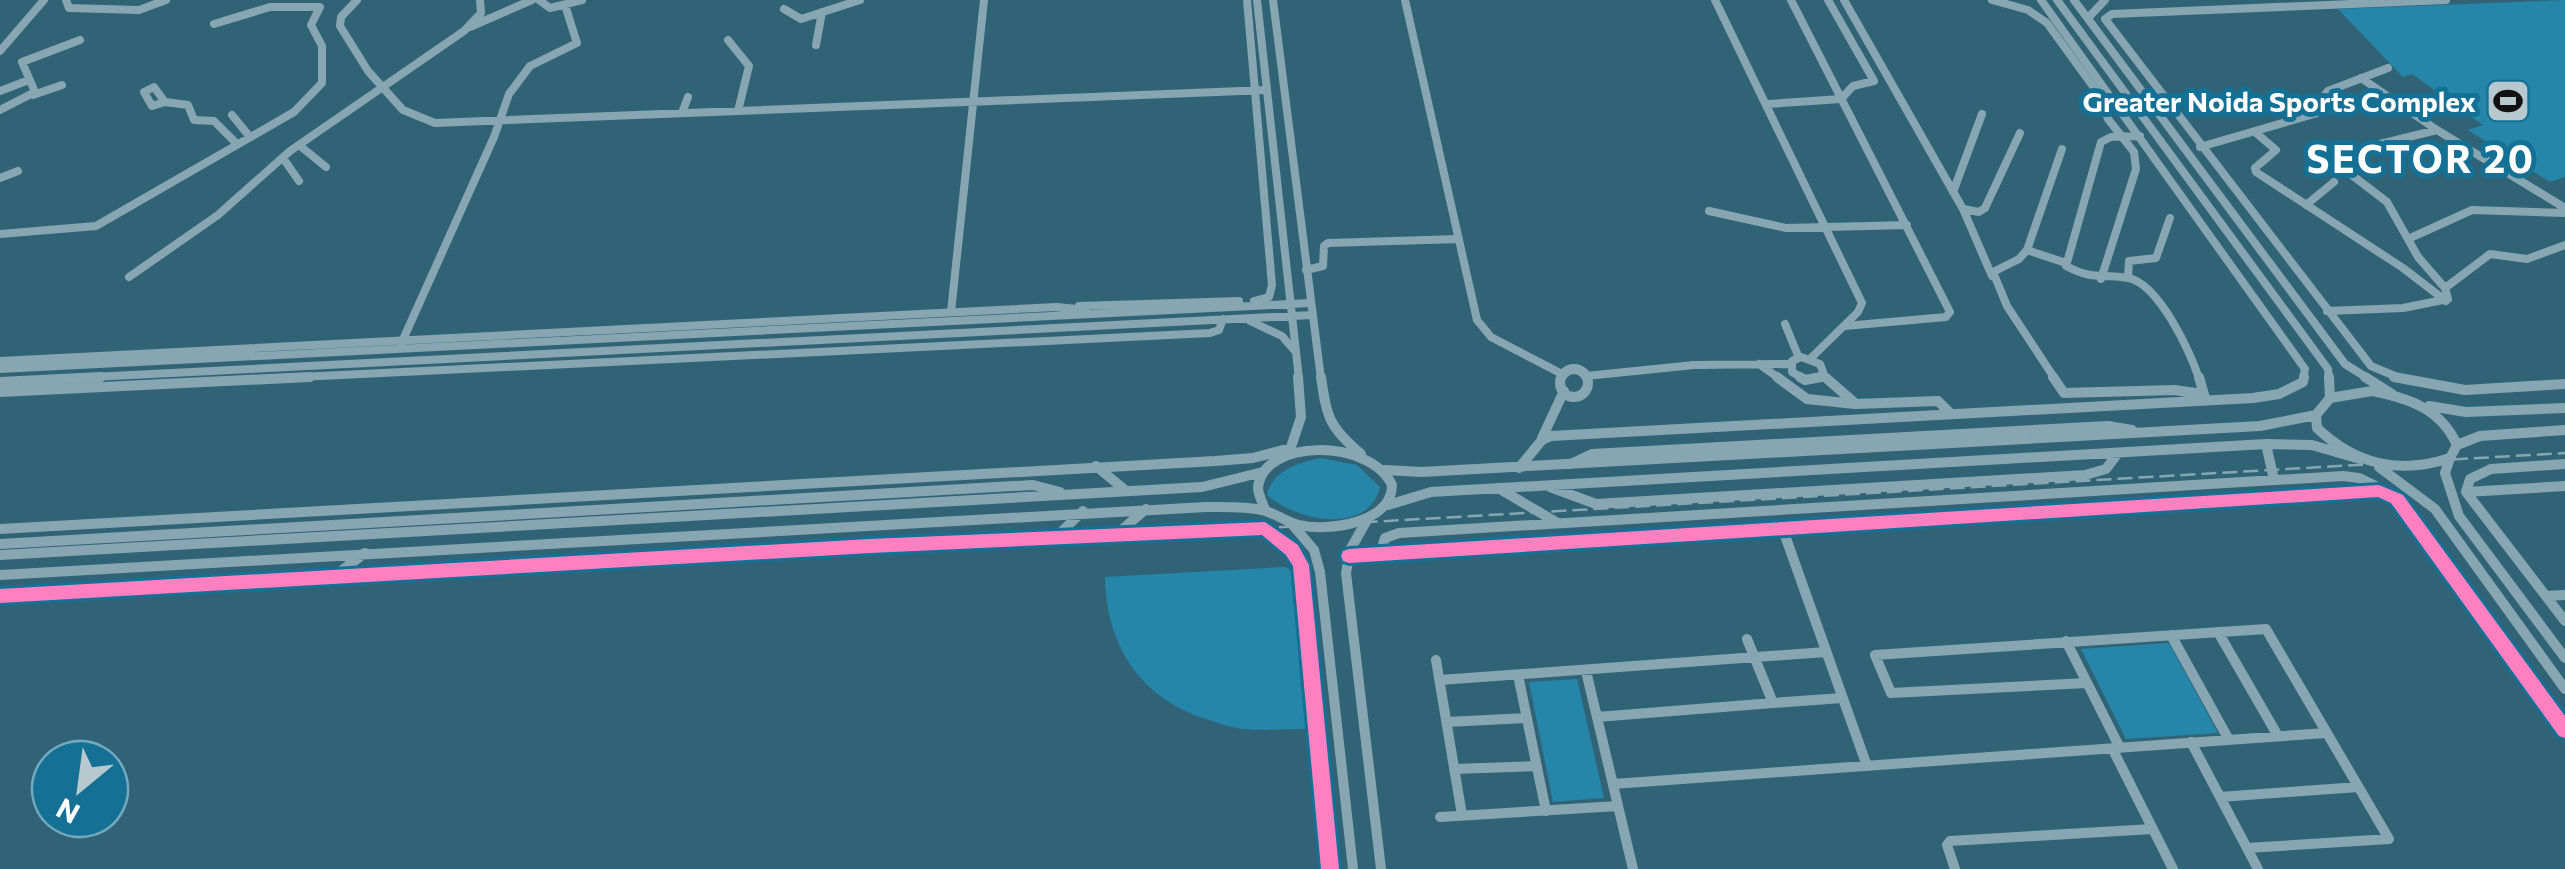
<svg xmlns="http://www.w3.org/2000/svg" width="2565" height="869" viewBox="0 0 2565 869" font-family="Commissioner,sans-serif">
	<rect width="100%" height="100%" fill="#316377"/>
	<path fill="#2586a9" d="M2565,0V177L2550,182L2468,130L2483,125L2412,74L2403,77L2338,9Z
		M1320,458L1357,465L1380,487C1368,536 1296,521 1267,495C1273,470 1298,463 1320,458Z
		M1285,567L1294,572L1307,729C1286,729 1265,731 1244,729C1232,728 1219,723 1206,719C1140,698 1106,645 1105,577Z
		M2169,643L2218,733L2126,739L2081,649Z
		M1577,679L1604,798L1553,802L1529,682Z"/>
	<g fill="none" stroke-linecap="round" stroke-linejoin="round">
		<path stroke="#87a6b2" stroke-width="8" d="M66,0L69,8L139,10L166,0
			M357,0L341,17L340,26L368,71L403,110L435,123L1267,90
			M539,0L550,8L582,0
			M1247,0L1272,285L1269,297L1254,301
			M1257,0L1299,379
			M1273,0L1321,379
			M1405,0L1477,320L1491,337L1562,374
			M1715,0L1862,303L1858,312L1811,358
			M1791,0L1950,312L1946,317L1845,326
			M1844,0L1963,209L1979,212L1985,208L2020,133
			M1992,0L2028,10L2047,23L2100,96L2108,119L2134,152L2136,169L2101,279
			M2041,0L2305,369L2303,379
			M2057,0L2328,369L2329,379
			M2074,0L2345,364L2369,379
			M784,9L801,19L860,0
			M2088,18L2105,0
			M470,27L532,0
			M728,40L749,66L738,111
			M816,45L822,12
			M0,51L44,0
			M2361,78L2437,130L2565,208
			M154,87L165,102L152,106L144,92Z
			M0,91L29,80
			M33,95L62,85
			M165,102L188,105L194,120L214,121L237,144
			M1768,104L1841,99L1853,86L1874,81L1828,0
			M0,110L35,92L22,62L80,40
			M682,113L688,97
			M232,115L250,137
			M2255,132L2276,150L2255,168L2256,172L2403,268L2446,301
			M2140,136L2111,137L2101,142L2066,266C2095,281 2099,273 2128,278C2158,283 2191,352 2199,379
			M299,145L326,167
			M2200,147L2331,109L2325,95L2328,91L2388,68
			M283,158L299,181
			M0,178L18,171
			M1953,192L1982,114
			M2306,205L2334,182
			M1963,209L1992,276
			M1709,211L1786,228L1907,225
			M0,234L96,226L294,112L322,83V46L311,25L320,7H270L214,24
			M2408,239L2472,210L2565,213
			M2027,250L2066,263
			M1306,270L1323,266L1324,246L1328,243L1459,239
			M129,277L218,215L290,151L464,31L481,13L480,0
			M2128,278L2129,261L2156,258L2170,218
			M2445,288L2490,254L2527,259L2565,245
			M1079,306L1239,301
			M2327,311L2403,308L2448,299L2445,288L2418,257L2387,202L2344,169L2380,144L2437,130
			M951,312L984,0
			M1250,321L1282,336L1294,350
			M1785,324L1799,358
			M401,344L494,137L509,94L530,66L577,43L565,5
			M0,361L1057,307L1086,310
			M1759,364L1780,379
			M0,369L1310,303
			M1823,375L1828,379
			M1586,376L1694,365L1790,364
			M52,379L1312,315
			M259,379L1210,333L1219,330L1223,319
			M1804,379L1792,372V361L1801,357L1820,364L1823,372L1820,378L1810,379
			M2055,379L2007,306L1993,272L2019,259L2027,250L2062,149
			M2402,379L2371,366L2105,19L2112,14L2446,0"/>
		<path stroke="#87a6b2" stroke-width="10" d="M1560 383a14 14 0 1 1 28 0a14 14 0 1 1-28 0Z
			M1321,377C1327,418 1329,427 1361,454
			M1777,377L1807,399L1855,404
			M1800,377L1805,380L1821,377
			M1825,377L1856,404L1938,401L1949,412
			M2053,377L2064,393L2174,390L2203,394
			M2199,377L2205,398
			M2329,377L2330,398
			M2365,377L2392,394
			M2394,377L2465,390L2565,384
			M0,382L101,377
			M2372,391C2409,398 2441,409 2457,445L2450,458C2399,475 2356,465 2317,428L2316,415L2330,398Z
			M0,392L310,377
			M2429,406L2466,412L2565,408
			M1542,438L1564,391
			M2266,444L2274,480
			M2457,445L2480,436L2565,430
			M1290,450L1301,417L1298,377
			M2450,458L2445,473L2459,516L2565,658
			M1571,464L1592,454L2108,426L2132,430
			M1096,466L1125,490
			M2379,467L2435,509L2565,689
			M1519,468L1542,440L1551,436L2253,398L2279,394L2303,382L2304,377
			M1385,470L1421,472L2260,426L2316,415
			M1550,487L1596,504L2085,475L2106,469L2118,453
			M1498,488L1556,522
			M2466,492L2565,621
			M2466,492L2470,479L2491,469L2565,464
			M2466,492L2565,486
			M1388,505L1431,492L2266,444L2312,445L2360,459
			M1367,520L1350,550L1346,573L1381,869
			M1291,523L1314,550L1320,572L1353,869
			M1782,527L1867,766
			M0,529L1215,461L1253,458L1291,448
			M1117,534L1146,509
			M1056,537L1083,511
			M0,544L1033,485L1060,492
			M1380,554L1385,538L1399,533L2343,476L2359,478L2384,490
			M0,555L1202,487L1263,472
			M1349,556L2379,491L2397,499L2565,730
			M0,575L1206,507C1224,507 1244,506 1262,510C1275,513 1286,522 1299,525C1328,532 1392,523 1392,485C1370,438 1262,438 1258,488C1258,494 1263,504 1265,510
			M333,577L365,553
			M0,596L870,546L1265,528L1292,550L1301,565L1330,869
			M2546,596L2565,595
			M2218,632L2278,736
			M2171,635L2229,740
			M2066,641L2120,748
			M1436,660L1462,815
			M1586,671L1633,869
			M1518,675L1546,811
			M1440,680L1826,652
			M2087,683L1891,693L1875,655L2266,629L2389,839L2247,848
			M1773,703L1842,698
			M1597,717L1773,703L1747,639
			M1447,722L1527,718
			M2191,742L2258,869
			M2112,748L2173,869
			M1454,769L1537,766
			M1613,784L2326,733
			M2220,797L2358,787
			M1440,817L1618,806
			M1955,869L1947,845L1950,841L2152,829"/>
		<path stroke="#88a6b2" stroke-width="2.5" stroke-dasharray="15 6" stroke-linecap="butt" d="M0,601L2565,453"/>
		<defs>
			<path id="cycleway" d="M2379,485L2403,495L2565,716V738L2559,736L2391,503L2378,497L1349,563L1343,561L1341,556L1343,551L1349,549Z
				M1265,522L1298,545L1309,565L1339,869H1321L1293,566L1286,555L1262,535L870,553L0,603V589L870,539Z"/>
		</defs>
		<use href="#cycleway" stroke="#147094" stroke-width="6"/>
		<use href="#cycleway" fill="#ff80c0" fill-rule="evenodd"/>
	</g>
	<defs>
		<symbol id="stadium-square" viewBox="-11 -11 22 22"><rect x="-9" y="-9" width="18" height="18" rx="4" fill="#b7c8cf" stroke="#147094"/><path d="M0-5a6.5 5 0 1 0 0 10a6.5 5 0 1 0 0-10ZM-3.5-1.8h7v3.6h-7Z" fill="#111"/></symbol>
	</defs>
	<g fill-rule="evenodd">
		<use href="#stadium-square" x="2483" y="76" width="50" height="50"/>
	</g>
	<g text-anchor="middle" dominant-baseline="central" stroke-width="10" stroke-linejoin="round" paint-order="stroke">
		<g font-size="28" font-weight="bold" fill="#fff" stroke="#147094" text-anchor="end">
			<text x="2476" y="101">Greater Noida Sports Complex</text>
		</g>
		<g font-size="38" font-weight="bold" letter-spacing="2.5" fill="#fff" stroke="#147094">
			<text x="2421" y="157">SECTOR 20</text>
		</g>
	</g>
	<g transform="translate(80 789) rotate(209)"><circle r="48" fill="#147094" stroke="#72a9bf" stroke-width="2.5"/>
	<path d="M0-8L18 38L0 25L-18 38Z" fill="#b7c8cf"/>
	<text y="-15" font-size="28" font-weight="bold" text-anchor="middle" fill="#ffffff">N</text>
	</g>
</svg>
